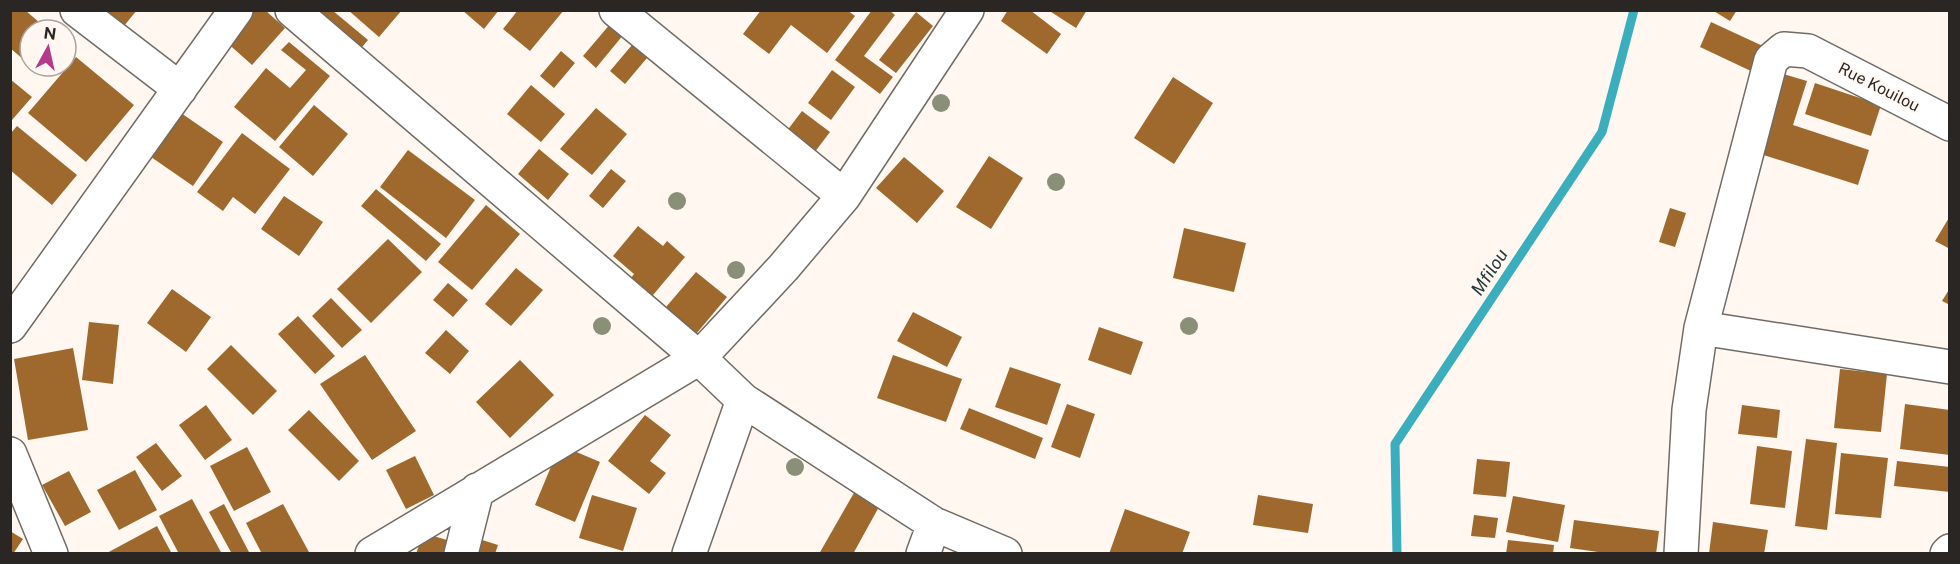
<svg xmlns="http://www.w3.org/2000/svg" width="1960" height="564" viewBox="0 0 1960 564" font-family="'Public Sans',sans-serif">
	<rect width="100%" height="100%" fill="#fff7f0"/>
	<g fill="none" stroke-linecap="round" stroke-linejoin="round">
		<path stroke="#3baebd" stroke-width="9" d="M1397,554L1395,444L1602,132L1634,10"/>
	</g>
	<path fill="#9f692d" d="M10,10H25L48,30H30V65L10,48Z
		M109,10H137L124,26L108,12Z
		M250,10H265L285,28L252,65L224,40Z
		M316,10H332L368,40L357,53Z
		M348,10H402L379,37Z
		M462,10H499L484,29Z
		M518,10H564L530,51L503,29Z
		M761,10H847L855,16L827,53L791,25L769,54L743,34Z
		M872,10H889L895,15L864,56L893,77L880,94L835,60Z
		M1008,10H1030L1061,34L1047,54L1001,21Z
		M1048,10H1087L1076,28Z
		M1712,10H1737L1730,21Z
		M916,12L933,26L896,73L879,60Z
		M1711,22L1765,47L1753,72L1700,47Z
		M611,23L624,34L596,68L583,56Z
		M289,42L330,76L275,141L234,107L266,68L290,88L306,70L281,50Z
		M632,45L647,58L625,84L610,71Z
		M561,51L575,63L554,88L540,76Z
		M76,57L134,105L86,162L28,113Z
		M832,70L855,87L831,120L808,103Z
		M1780,73L1807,81L1793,125L1869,150L1858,185L1754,152Z
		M1173,77L1213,103L1174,164L1134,138Z
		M10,79L32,97L12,120L10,118Z
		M1815,83L1881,105L1871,136L1805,114Z
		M531,85L565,114L541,142L507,114Z
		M314,105L348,134L313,176L279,147Z
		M596,108L627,134L592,175L560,149Z
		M802,111L830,132L811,157L783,136Z
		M181,113L223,142L193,186L151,157Z
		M17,126L77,175L52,205L10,170V134Z
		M242,133L290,169L255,214L233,197L223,211L197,192Z
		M539,149L569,174L548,200L518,174Z
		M408,150L475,200L446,238L380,187Z
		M989,156L1023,178L991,229L956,207Z
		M904,157L944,191L917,223L876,188Z
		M611,169L626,181L603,208L589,196Z
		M376,189L441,244L426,261L361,206Z
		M284,196L323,222L299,256L261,229Z
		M486,205L520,234L472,290L438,262Z
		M1670,208L1686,213L1675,247L1659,242Z
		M1950,216V249L1935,241Z
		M638,226L663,246L667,241L685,257L648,301L627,283L634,274L613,256Z
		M1184,228L1246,243L1234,292L1173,278Z
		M388,239L422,272L371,323L337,289Z
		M516,268L543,290L511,326L485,304Z
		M696,272L727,297L691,340L660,314Z
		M448,283L468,300L453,317L433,300Z
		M1950,288V305L1942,301Z
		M172,289L211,317L186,352L147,323Z
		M331,298L362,330L342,348L312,316Z
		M913,312L962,337L947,367L897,341Z
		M298,316L335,356L315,374L278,334Z
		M89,322L119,325L113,384L82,380Z
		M1099,327L1143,342L1131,375L1088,360Z
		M446,330L469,351L450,374L425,353Z
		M231,345L277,391L253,415L207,369Z
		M73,348L88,430L28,440L14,359Z
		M365,355L416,431L372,460L320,384Z
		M893,355L962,379L946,422L877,398Z
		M520,360L554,395L510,438L476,402Z
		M1010,367L1061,384L1047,425L995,407Z
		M1840,369L1887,374L1881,432L1834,428Z
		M1067,404L1095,414L1080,458L1051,447Z
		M1905,404L1950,410V455L1900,449Z
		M206,405L232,440L205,460L179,425Z
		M1742,405L1780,410L1777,438L1738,434Z
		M969,408L1043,438L1035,459L960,429Z
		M309,410L359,461L339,481L288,430Z
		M645,415L671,435L650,461L666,473L649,494L608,461Z
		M1806,439L1837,443L1827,530L1795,526Z
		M156,443L182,476L162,491L136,457Z
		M560,445L600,462L575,522L535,505Z
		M1757,446L1792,451L1785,508L1750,504Z
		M247,447L271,492L234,511L210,466Z
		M1841,453L1888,458L1881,518L1835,514Z
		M415,456L434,495L406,509L386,470Z
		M1477,459L1510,462L1506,497L1473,494Z
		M1897,461L1950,467V492L1894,486Z
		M135,470L157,510L119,530L97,490Z
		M69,471L91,512L65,526L42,485Z
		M855,491L880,505L853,554H819Z
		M592,495L637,508L623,551L579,538Z
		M1258,495L1313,504L1308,533L1253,525Z
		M1513,496L1565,505L1558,542L1506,532Z
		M192,499L222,554H179L159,516Z
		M224,504L250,554H232L209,512Z
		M283,504L310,554H262L246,523Z
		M1125,509L1190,532L1182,554H1109Z
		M1474,515L1498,518L1495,538L1471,536Z
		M1574,520L1659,531L1656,554H1612L1570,548Z
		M1713,522L1768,530L1764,554H1709Z
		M157,526L172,554H105Z
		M10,531L23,539L13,554H10Z
		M423,533L447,540L443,554H416Z
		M479,539L498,545L495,554H475Z
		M1508,540L1554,545L1553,554H1506Z"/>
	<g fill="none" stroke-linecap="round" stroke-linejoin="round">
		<defs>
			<path id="minor" d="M77,10L180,89
				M292,10L699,358L743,400L934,524L1005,554
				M616,10L844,196
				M10,326L236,10
				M1701,328L1950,367
				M10,454L51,554
				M372,554L699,358L783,268L844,196L967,10
				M461,554L477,490
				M689,554L743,400
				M923,554L934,524
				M1681,554L1689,410L1701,328L1771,60L1784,49L1808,51L1950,124
				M1947,554L1950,551"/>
		</defs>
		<use href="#minor" stroke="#716b65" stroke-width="36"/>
		<use href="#minor" stroke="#fff" stroke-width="33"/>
	</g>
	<g fill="#8a9078">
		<circle cx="941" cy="103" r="9"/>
		<circle cx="1056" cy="182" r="9"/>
		<circle cx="677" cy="201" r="9"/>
		<circle cx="736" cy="270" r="9"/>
		<circle cx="602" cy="326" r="9"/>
		<circle cx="1189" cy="326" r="9"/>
		<circle cx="795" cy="467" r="9"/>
	</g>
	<g text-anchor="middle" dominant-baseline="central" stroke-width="4.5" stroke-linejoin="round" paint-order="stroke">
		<g font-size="16" fill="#292624" stroke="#fff7f0">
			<text transform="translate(1879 87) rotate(27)">Rue Kouilou</text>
		</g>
		<g font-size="18" font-style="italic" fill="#213a3e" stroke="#fff7f0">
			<text transform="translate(1489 272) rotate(-57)">Mfilou</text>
		</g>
	</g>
	<rect width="1960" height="564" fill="none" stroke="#292624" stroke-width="24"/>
	<g transform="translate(48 48) rotate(8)"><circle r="28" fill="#fff7f0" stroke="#a9a39e" stroke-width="1.5"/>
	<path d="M0-4.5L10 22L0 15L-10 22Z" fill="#b53a8c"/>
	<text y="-9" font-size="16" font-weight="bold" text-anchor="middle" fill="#292624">N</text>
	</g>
</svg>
